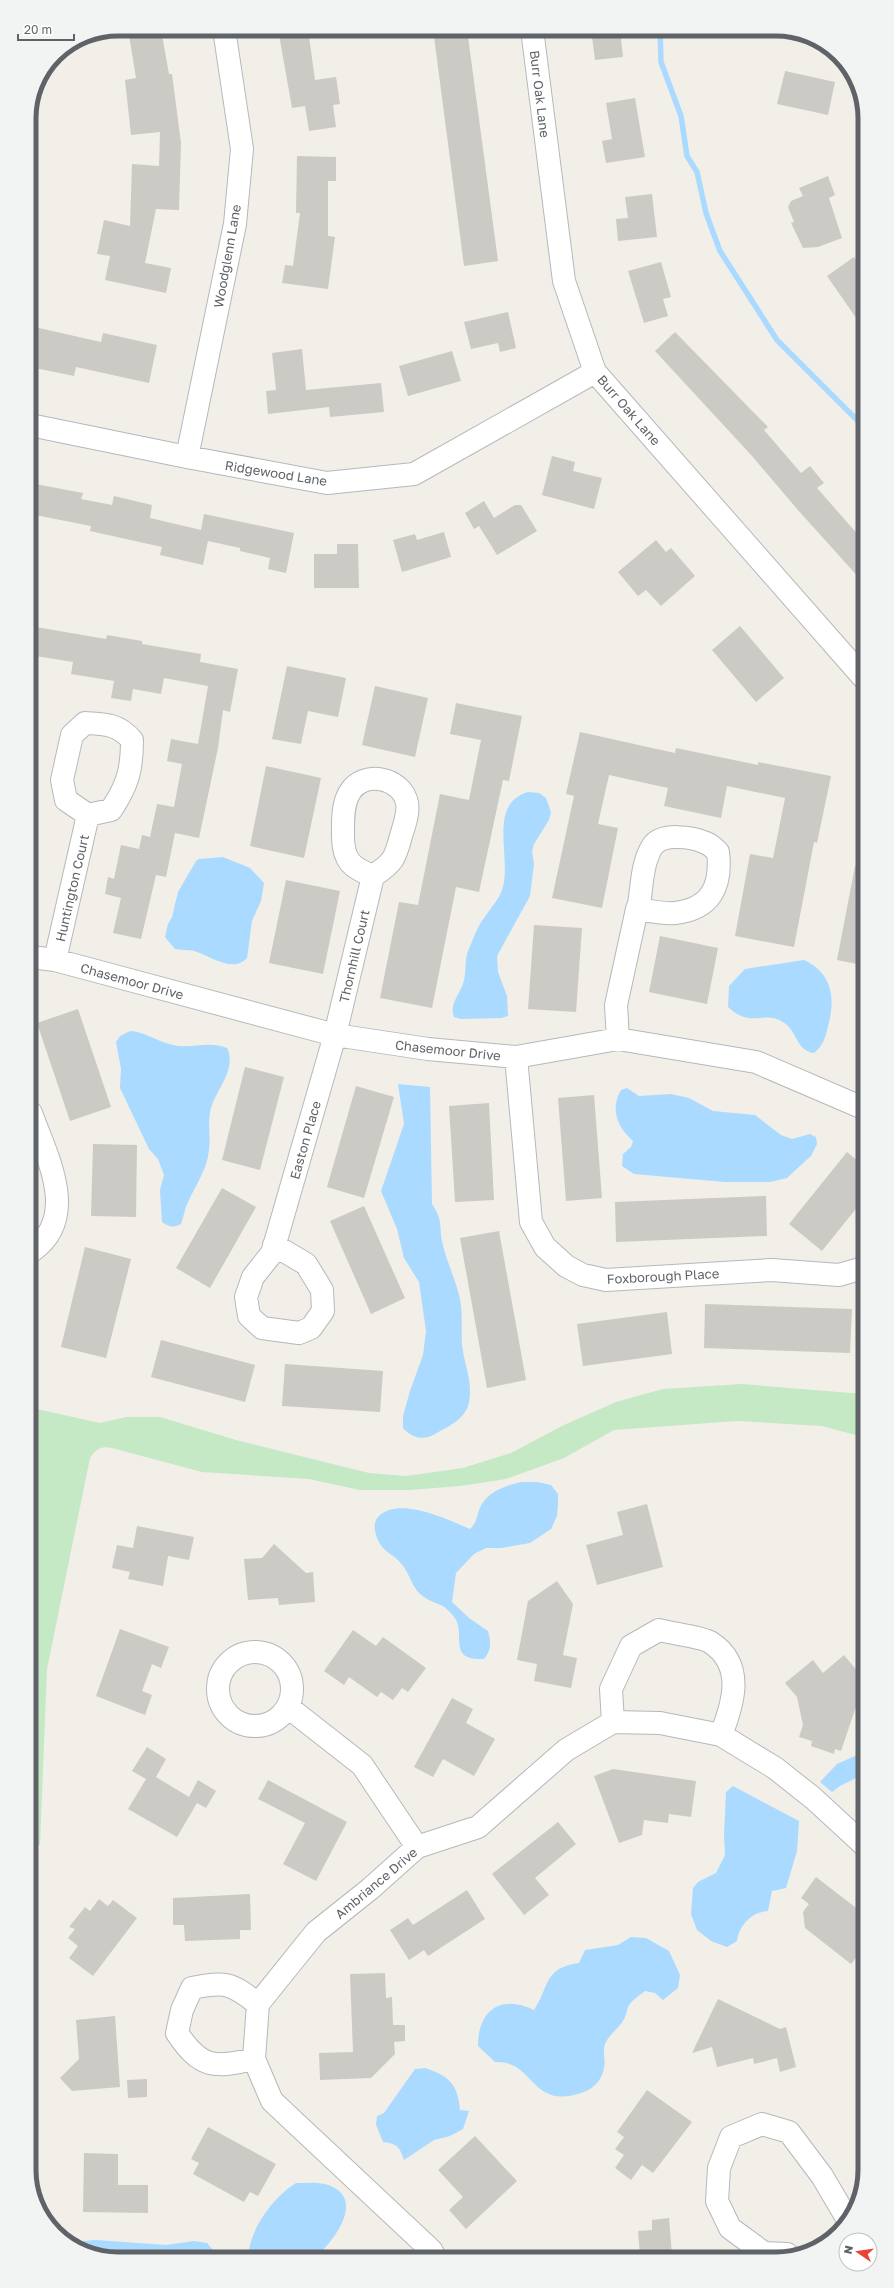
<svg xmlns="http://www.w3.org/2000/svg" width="894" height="2288" viewBox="0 0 894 2288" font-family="'Golos Text',sans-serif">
	<rect width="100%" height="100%" fill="#f1efe8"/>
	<path fill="#c5e8c5" d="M742,1384L863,1394V1437L822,1426L737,1421L614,1430L564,1458L506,1479L460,1486L409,1490H360L309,1479L202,1472L112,1448C101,1446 97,1448 90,1458L47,1669L40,1845L33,1844L32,1408L100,1423L126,1417H160L236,1440L369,1473L406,1476L463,1468L511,1453L564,1425L616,1402L663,1389Z"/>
	<path fill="#aadaff" d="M528,792L539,793L546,798L551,812L549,820L534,844L532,852L534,864L530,896L497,956L498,972L507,996L508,1016L501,1018L461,1019L454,1017C449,1005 459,995 463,984C467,973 464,961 468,951C473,940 477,927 484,918C490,909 498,901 502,890C513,861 486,804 528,792Z
		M223,857L250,868L264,883L261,901L252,921L247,958C233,973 212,957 197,952C190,949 183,951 175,949L165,937L168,924L172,917L178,892L196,861L199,859Z
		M804,960C832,973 836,998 828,1026C826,1036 823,1046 814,1053C796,1051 797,1030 783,1022C762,1010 752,1029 728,1007L729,986L745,969Z
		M130,1031C147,1032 161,1044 178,1046C195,1048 210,1041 227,1048C237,1069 217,1088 211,1108C207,1122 211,1136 209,1150C207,1169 197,1183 189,1200C185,1207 184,1216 181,1224C174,1228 169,1227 162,1222L160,1190L164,1175L158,1159L149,1149L120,1088L121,1069L116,1042L120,1036Z
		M398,1084L430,1087L432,1204C443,1221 439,1223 442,1241C445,1258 456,1280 460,1299C463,1314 461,1330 462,1345C464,1363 473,1382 469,1402C466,1419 449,1426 435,1434C423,1441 412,1438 403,1428V1416L410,1391L423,1355L426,1331L419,1282L404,1258L397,1229L381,1191L404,1124Z
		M627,1088L639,1096L671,1094L689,1098L713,1111L755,1115L781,1135L792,1139L810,1134L816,1137L817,1144L811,1156L801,1165L787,1178L770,1182H725L634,1174L622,1166L623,1154L631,1147L633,1141C617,1127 610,1109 621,1090Z
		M521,1482H537L551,1485L558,1494V1504L557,1516L551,1529L530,1543L501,1548H486L474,1554L456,1573L452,1602L469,1618L488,1631C491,1642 492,1649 484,1659C446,1661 467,1633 454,1617C442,1601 437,1606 424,1597C413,1590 411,1578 404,1567C393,1551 380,1554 375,1531C374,1526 375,1520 378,1517C398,1495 449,1520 470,1529C477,1522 476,1519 479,1510C486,1492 504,1486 521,1482Z
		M864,1752V1774L840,1786L832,1792L820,1782L837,1764Z
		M733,1786L799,1821L797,1851L786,1888L772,1891L768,1911C751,1912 739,1926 737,1941L727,1947L711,1941L697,1930L691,1914L693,1888L698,1882L716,1873L725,1855L724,1835L726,1792Z
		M631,1937L646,1938L669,1951L680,1975L678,1988L663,2000L655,1993L645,1991C640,1995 632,2000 629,2005C627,2008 627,2013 625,2017C621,2027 609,2034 605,2044C602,2052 606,2060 604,2068C602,2081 592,2090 581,2093C530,2110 535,2060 495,2062L478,2046C478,2010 501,1994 534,2010C550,1986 543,1968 579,1963L585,1950L618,1945Z
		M425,2068C449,2076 458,2084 460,2110L469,2111L463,2129L450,2136L434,2140L404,2160C400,2147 396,2143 383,2142L376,2125L377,2116L384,2113L415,2069Z
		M296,2183C305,2183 316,2182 325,2184C368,2196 335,2240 316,2257L248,2258C249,2230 273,2197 296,2183Z
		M96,2240L166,2245L194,2241L207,2243L213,2250L216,2258L112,2259L69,2242Z"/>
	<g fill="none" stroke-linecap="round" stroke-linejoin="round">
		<path stroke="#aadaff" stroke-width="5.5" d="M660,29L661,62L681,116L687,156L697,172L706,213L720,251L777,340L861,424"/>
	</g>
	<path fill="#cccac5" d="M128,29H161L169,74H172L181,143L179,210L156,209L145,263L171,268L166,293L105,280L110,256L97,254L104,220L130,226L132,164L159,166L160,132L131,135L125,80L136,78Z
		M278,29H308L315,80L336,77L340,104L333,105L336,127L309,131L305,106L292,108Z
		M433,29H467L498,261L464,266Z
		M591,29H620L623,57L595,60Z
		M785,71L835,82L828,115L777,104Z
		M635,98L645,157L606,163L602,141L612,139L606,103Z
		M297,156L336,157V181H328V236L335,237L328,289L282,283L285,265L293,266L300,213H296Z
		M828,176L835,195L829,198L842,238L818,247L803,248L791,223L794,222L788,207L791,201L803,196L799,188Z
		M652,194L657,237L618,241L616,219L628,218L625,197Z
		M854,257L861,266V325L827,276Z
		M661,262L671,297L663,299L668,316L644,323L628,271Z
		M508,312L516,348L500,352L498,343L471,349L464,322Z
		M30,326L101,342L103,333L157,345L149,383L76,367L74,376L30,367Z
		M675,332L768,427L764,430L801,473L810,466L824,483L817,488L861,538V580L797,509L752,456L655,351Z
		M302,349L306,390L381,383L384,412L330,417L329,407L268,414L266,391L276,390L272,353Z
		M452,351L461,381L408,396L399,366Z
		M552,456L575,462L573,471L602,478L594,509L542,495Z
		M30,483L83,493L81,499L112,505L114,496L152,505L150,518L201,530L204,514L294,533L286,573L268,569L270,558L240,551V548L208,541L203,565L160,555L162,547L90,531L91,526L30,514Z
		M484,501L494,518L515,505H521L537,531L497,555L479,526L474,529L465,513Z
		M444,532L451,557L402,572L393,540L415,534L417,540Z
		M656,540L666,552L671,548L695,576L661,606L646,590L638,596L618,572Z
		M337,544H358L359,588H314V554H337Z
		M30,626L106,639L107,635L142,641V644L201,654L200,662L238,669L230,712L223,710L218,748L199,838L175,833L166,877L156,875L141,939L113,933L121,898L105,894L108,877L114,879L121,845L139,849L142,835L150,837L157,804L174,807L182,764L167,761L171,739L198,744L208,686L164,678L161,694L133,689L131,701L111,698L114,681L71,674L73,662L30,655Z
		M740,626L784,678L756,702L712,650Z
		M287,666L346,678L338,717L308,711L301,744L272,739Z
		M375,686L428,698L415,757L362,745Z
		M456,703L522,716L509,781L503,780L479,892L456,887L432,1008L380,998L399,902L418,905L440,794L469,800L481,740L450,734Z
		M580,732L675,753L676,748L758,765V762L831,776L817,843L814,842L794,947L735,936L750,854L773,858L785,798L727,786L721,818L664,806L668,788L609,775L598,824L618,828L602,908L552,898L574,796L566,794Z
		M266,766L321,778L304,858L250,846Z
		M855,866L862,867V965L837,960Z
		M286,880L340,891L323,974L269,963Z
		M534,925L582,928L576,1012L528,1009Z
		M660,936L718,948L707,1004L649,992Z
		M78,1009L111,1107L70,1121L37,1023Z
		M245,1067L284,1077L260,1170L222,1160Z
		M356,1086L394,1097L364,1198L327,1187Z
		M594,1095L602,1198L566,1201L558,1098Z
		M489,1103L494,1200L455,1202L449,1106Z
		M93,1144L137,1145L136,1217L91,1216Z
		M847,1152L863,1165V1200L822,1251L789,1224Z
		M222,1188L256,1207L210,1288L176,1268Z
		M766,1196L767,1236L616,1242L615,1202Z
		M364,1206L405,1298L371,1314L330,1221Z
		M499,1231L526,1380L487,1388L460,1238Z
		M85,1247L131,1259L106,1358L61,1347Z
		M705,1304L852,1309L850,1353L704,1348Z
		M667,1312L672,1354L583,1366L577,1324Z
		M161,1340L255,1365L245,1402L151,1377Z
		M285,1364L383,1371L380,1412L282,1406Z
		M647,1504L663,1567L597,1585L586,1545L623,1535L617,1512Z
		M137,1526L194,1537L189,1560L168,1556L163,1586L128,1579L130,1572L112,1568L117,1545L133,1548Z
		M274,1544L306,1573L313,1572L315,1602L279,1605L278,1598L248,1600L244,1559L262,1558Z
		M557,1581L573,1604L563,1655L577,1658L571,1688L534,1681L537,1664L517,1660L528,1601Z
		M120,1629L169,1647L161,1668L152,1664L142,1691L152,1695L145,1715L96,1696Z
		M353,1630L376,1646L383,1637L426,1668L408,1692L402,1688L393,1700L381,1692L377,1697L349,1677L344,1685L324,1671Z
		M844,1655L864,1679V1683L841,1751L835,1749L834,1754L811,1746L812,1741L799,1737L803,1725L797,1697L785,1683L813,1660L823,1673Z
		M452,1698L473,1709L466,1723L495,1739L474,1776L443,1759L433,1777L414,1767Z
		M147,1747L166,1759L156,1777L189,1797L198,1780L216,1791L206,1808L197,1803L177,1837L128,1809L146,1779L132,1771Z
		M613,1769L696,1781L691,1817L669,1814L668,1823L644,1820L642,1835L619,1843L594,1776Z
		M268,1780L347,1822L316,1881L283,1864L305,1823L258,1799Z
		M558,1822L576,1844L535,1878L549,1895L524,1915L492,1874Z
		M816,1877L864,1914V1947L851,1964L805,1928L803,1912L809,1904L801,1898Z
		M467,1890L485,1919L428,1956L424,1950L409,1960L390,1930L408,1918L413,1925Z
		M250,1894L251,1930H240V1939L185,1941L184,1925H173V1898Z
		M99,1899L108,1906L113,1900L137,1918L93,1976L69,1958L78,1946L68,1938L75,1929L69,1927L85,1907L90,1911Z
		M385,1973L386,1998L392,1997L393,2025H405V2041L394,2042L395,2054L371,2078L320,2080L319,2053L353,2052L350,1974Z
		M718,1999L780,2029L786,2027L796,2067L780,2072L777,2058L754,2064L753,2058L717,2067L712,2047L692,2053Z
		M115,2016L120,2087L72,2091L60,2078L79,2059L76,2020Z
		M147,2079V2097L128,2098L127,2080Z
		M647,2090L692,2122L653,2173L642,2165L631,2180L615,2168L624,2155L615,2149L624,2137L617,2132Z
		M208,2127L276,2164L258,2196L250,2192L244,2202L193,2174L199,2163L191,2159Z
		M475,2136L517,2181L466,2229L449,2210L463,2197L438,2170Z
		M84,2153L118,2154V2185H148V2213L83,2212Z
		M669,2218L672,2255H640L638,2231L652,2230V2220Z"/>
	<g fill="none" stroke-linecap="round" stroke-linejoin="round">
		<defs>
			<path id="minor" d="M532,29L564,281L595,372L862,676
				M30,425L187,457L327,483L414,474L595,372
				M187,457L235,224L242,149L224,29
				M31,957L55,960L335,1035L428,1049L516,1057L618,1039L756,1062L863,1108
				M55,960L88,815L66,800L62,780L72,735L85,723C105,724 118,724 132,740C132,769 128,785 111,810L88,815
				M618,1039L616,1005L637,909L639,904C642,886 642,863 652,847C661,832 693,837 706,843C711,845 715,849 718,852C722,886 711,909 675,913C663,914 649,911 637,909
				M516,1057L531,1222L545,1247L566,1266L583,1275L606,1280L772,1270L839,1275L863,1268
				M31,1113C47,1157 80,1217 32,1251
				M274,1245L306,1264L322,1290L323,1311L311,1328L299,1333L262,1328L249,1316L246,1297L253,1277L272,1253L278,1233L335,1035L373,876C393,863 395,859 401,836C404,826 409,813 407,803C402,777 363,770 350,792C342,804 343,823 343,836C343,861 352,868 373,876
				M218 1689a37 37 0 1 1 74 0a37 37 0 1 1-74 0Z
				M288,1707L362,1765L417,1847
				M613,1722L611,1689L631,1646L659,1630C670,1633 702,1637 710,1642C746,1665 733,1704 721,1735
				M254,2059C214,2068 201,2069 177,2033L182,2010L192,1988C226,1981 231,1983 258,2004
				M787,2254L764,2253L730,2228L717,2201L719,2168L731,2137L762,2124L789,2132L822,2176L848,2220
				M435,2257L431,2250L272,2101L254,2059L258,2004L316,1932L370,1889L417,1847L478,1827L566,1750L613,1722L660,1723L721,1735L775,1768L813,1798L864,1845"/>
		</defs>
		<use href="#minor" stroke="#b5b8bc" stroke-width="24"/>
		<use href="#minor" stroke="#fff" stroke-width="22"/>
	</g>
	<g text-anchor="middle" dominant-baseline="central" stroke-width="4" stroke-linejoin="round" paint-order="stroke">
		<g font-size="13" fill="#5f6368" stroke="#fff">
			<text transform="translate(540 94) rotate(83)">Burr Oak Lane</text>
			<text transform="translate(227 256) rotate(-80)">Woodglenn Lane</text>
			<text transform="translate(629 410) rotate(49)">Burr Oak Lane</text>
			<text transform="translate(276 473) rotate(9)">Ridgewood Lane</text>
			<text transform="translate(72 888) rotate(-77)">Huntington Court</text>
			<text transform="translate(354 956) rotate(-77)">Thornhill Court</text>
			<text transform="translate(132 981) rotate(15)">Chasemoor Drive</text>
			<text transform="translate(448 1050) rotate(6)">Chasemoor Drive</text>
			<text transform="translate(305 1140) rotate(-74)">Easton Place</text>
			<text transform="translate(663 1276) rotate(-3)">Foxborough Place</text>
			<text transform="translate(376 1883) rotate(-40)">Ambriance Drive</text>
		</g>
	</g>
	<path d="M0 0H894V2288H0ZM118 36H776A82 82 0 0 1 858 118V2170A82 82 0 0 1 776 2252H118A82 82 0 0 1 36 2170V118A82 82 0 0 1 118 36Z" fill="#f2f3f3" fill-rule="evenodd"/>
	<path fill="none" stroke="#5f6368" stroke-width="5" d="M118 36H776A82 82 0 0 1 858 118V2170A82 82 0 0 1 776 2252H118A82 82 0 0 1 36 2170V118A82 82 0 0 1 118 36Z"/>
	<g transform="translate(858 2252) rotate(283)"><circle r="19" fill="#ffffff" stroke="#bfc1c3"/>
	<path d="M0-3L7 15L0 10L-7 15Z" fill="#ea4335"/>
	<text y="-6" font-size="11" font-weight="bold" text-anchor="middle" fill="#5f6368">N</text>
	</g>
	<path d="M18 34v6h56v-6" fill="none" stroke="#5f6368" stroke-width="2"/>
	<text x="24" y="34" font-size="12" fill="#5f6368" stroke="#ffffff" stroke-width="3" paint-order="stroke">20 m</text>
</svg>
